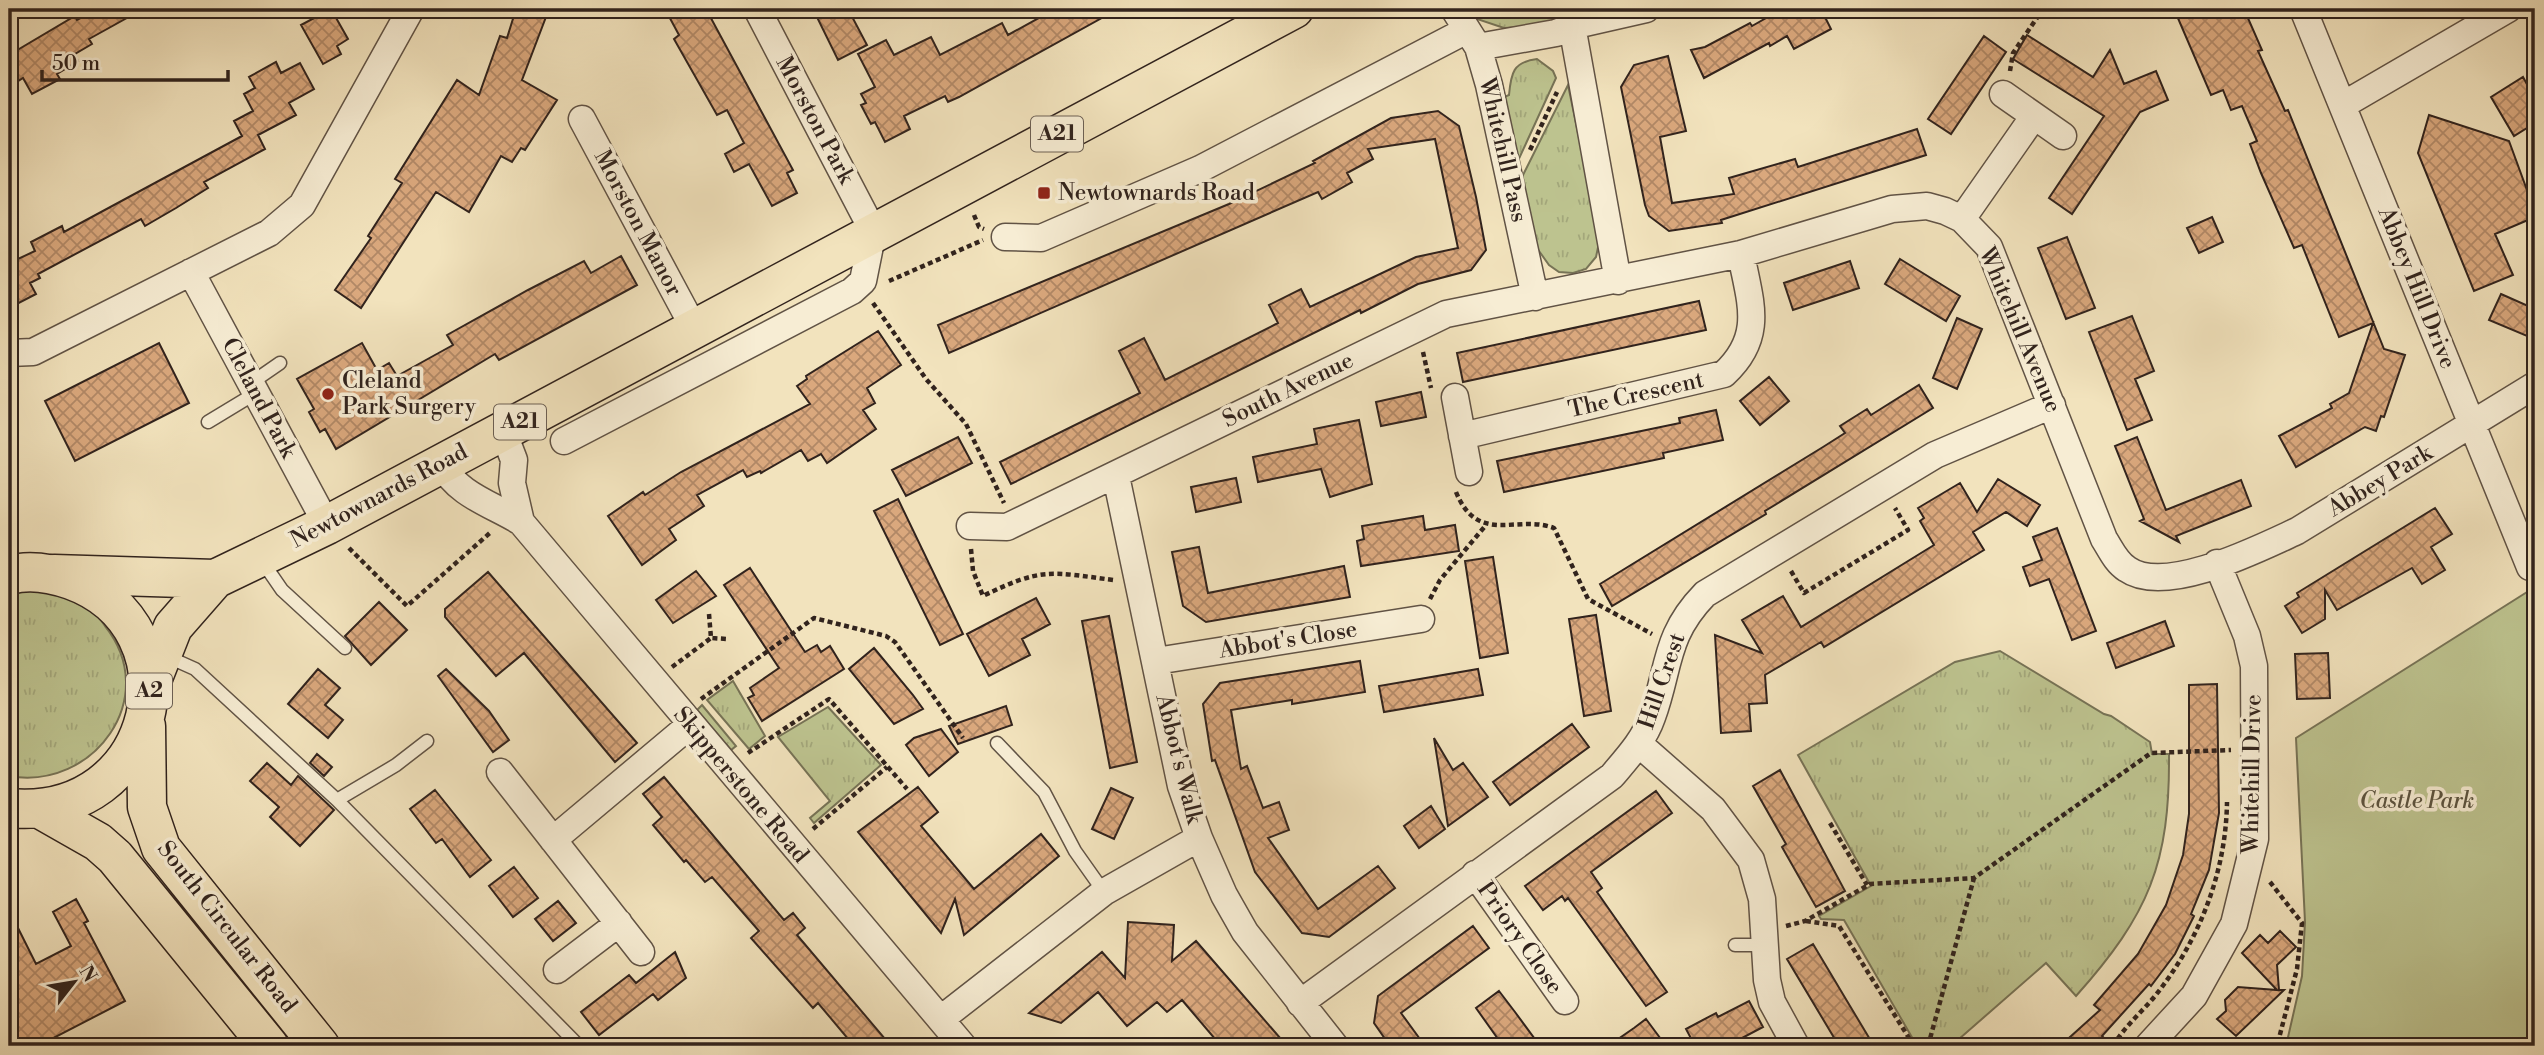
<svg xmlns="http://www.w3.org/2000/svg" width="2544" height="1055" viewBox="0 0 2544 1055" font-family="'Libre Bodoni',serif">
	<defs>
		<pattern id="grass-tufts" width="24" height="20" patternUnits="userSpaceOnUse" patternTransform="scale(1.75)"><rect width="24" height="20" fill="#bdc38f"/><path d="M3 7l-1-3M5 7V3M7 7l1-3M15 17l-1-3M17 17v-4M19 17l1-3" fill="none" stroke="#a3a77b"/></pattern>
		<pattern id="building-cross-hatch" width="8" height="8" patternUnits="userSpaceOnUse" patternTransform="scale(1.75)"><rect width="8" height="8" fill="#daa87d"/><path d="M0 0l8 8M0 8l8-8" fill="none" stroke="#b18866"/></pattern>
	</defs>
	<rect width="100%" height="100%" fill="#f2e3bd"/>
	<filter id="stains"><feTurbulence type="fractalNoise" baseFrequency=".00286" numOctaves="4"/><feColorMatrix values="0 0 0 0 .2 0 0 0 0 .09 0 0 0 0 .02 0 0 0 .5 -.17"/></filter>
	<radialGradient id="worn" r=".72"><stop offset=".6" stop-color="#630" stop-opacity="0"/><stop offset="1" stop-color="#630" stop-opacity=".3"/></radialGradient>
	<path fill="url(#grass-tufts)" stroke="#777356" stroke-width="2" d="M1472,9H1554L1555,25L1504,28L1477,19Z
		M1537,59L1553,71L1556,78L1517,163L1504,97L1509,95C1511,73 1513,62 1537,59Z
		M1568,85L1600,238L1596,257L1586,269L1573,273L1559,272L1549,265L1534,244L1521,179Z
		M41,587C57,594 78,599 91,609C96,613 101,620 105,626C162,697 94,791 9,776V589Z
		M2000,651L2104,714L2111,716L2150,742L2152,754H2169C2170,864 2149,914 2076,996L2046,963L1951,1046H1917L1844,920L1821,919L1819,916L1871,886L1798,755L1955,662Z
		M733,681L765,736L749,749L707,700Z
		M702,705L736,746L731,750L697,710Z
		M828,707L881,765L814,823L810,818L830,801L778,737Z"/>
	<path fill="#bdc38f" stroke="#777356" stroke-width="2" d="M2535,587V1046H2286L2302,976L2305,922L2296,738Z"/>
	<path fill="url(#building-cross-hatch)" stroke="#31231d" stroke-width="2" d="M98,9H143L89,39L92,44L75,54L78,61L57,74L60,79L32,94L23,78L9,87V55L75,16L77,20Z
		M331,9L348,39L337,46L341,54L323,64L301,25Z
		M516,9H549L522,80L557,100L525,150L521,148L512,162L501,156L469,212L436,192L361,308L335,290L371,238L368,236L402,183L395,179L457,80L479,95L500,36L507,38Z
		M665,9H706L793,170L787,173L797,193L772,206L749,164L734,172L725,154L744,143L727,110L717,115L674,39L679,35Z
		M813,9H848L867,45L838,60Z
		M1055,9H1118L959,97L948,102L945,96L904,116L910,129L885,142L875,122L871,124L861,105L866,103L861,94L875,87L858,54L886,40L894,55L931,37L940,55L1002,23L1008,35Z
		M1782,9H1821L1831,29L1794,49L1787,36L1770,46L1769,43L1704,78L1691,50L1705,47L1750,23L1752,26Z
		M2174,9H2244L2262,50L2258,51L2285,111L2288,110L2384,349L2405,355L2384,417L2381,416L2376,431L2365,427L2296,467L2279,436L2332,408L2330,404L2349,393L2373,323L2339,337L2302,245L2294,248L2261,173L2250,144L2257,141L2242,106L2231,110L2223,90L2211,95Z
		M2027,35L2093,77L2110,50L2124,84L2156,71L2168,100L2140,112L2072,214L2049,198L2104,116L2013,59Z
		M1984,36L2006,52L1951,134L1928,119Z
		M1668,56L1686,131L1660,137L1672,203L1734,194L1729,178L1795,159L1798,167L1917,129L1926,155L1721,220L1722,223L1669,231L1649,216L1645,205L1621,87L1634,65Z
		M276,62L281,73L300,63L314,89L289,103L296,115L258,135L265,149L204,182L208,188L176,208L145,226L141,219L38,274L40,278L30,283L36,294L15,305L9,294V241L18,259L35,251L31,242L62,226L64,232L242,136L234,121L253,111L244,94L255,88L249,77Z
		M2523,77L2535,99V123L2514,136L2491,97Z
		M1438,111L1459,126L1476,197L1486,250L1471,270L1418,284L1361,313L1360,310L1011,484L1000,462L1140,393L1119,351L1144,338L1165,380L1278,323L1269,305L1301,289L1310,307L1416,257L1458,248L1435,139L1368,149L1373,159L1347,173L1352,182L1322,199L1318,192L949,353L938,325L1229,204L1315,163L1313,161L1391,118Z
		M2429,115L2509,141L2535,212V217L2495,234L2513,275L2474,291L2418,153Z
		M2212,217L2223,242L2199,253L2187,228Z
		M2067,237L2095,308L2066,319L2038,248Z
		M621,256L637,285L499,360L495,354L336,449L325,429L320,432L309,412L314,409L297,379L362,343L377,370L389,363L397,376L453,345L447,335L528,290L584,261L591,273Z
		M1900,259L1960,296L1946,321L1885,284Z
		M1850,261L1859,288L1793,310L1784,283Z
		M2501,294L2535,309L2527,336L2489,320Z
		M1699,301L1706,330L1463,382L1457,353Z
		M2132,316L2154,371L2135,379L2152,420L2127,430L2089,332Z
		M1957,318L1982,329L1957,389L1933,378Z
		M878,331L901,365L867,388L875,403L863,410L876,429L827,463L821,454L808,461L801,450L761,473L760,471L747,477L743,470L697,495L704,506L669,529L676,540L642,565L608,516L643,492L645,495L681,472L810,404L797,386L807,379L806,376Z
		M159,343L189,403L75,461L45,401Z
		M1769,377L1789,401L1760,425L1740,401Z
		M1919,385L1933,408L1765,511L1766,514L1612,606L1600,584L1823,447L1845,433L1840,426L1867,409L1871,415Z
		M1421,392L1426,417L1381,426L1376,402Z
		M1716,410L1723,440L1663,453L1664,458L1504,492L1497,461L1680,423L1679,418Z
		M1359,420L1372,484L1330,497L1321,469L1258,482L1253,457L1317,444L1314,429Z
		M958,437L972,463L906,496L892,470Z
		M2137,437L2166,510L2241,480L2251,506L2176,536L2179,542L2140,521L2144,519L2115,446Z
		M1236,478L1241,502L1196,512L1191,487Z
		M1998,479L2040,505L2027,526L2006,512L1973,532L1984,550L1824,647L1821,642L1765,675L1767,703L1749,704L1751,731L1721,733L1715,635L1762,653L1742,620L1783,596L1801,627L1934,545L1920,521L1924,518L1918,508L1960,483L1977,512Z
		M898,499L963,634L940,645L874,511Z
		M2435,508L2452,534L2431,547L2445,570L2422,584L2412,568L2337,610L2325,590V619L2302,633L2285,606L2299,597L2297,593Z
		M1423,516L1425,530L1455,525L1459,551L1361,566L1357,541L1364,539L1362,526Z
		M2057,528L2096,631L2072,640L2049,579L2030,586L2023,567L2042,560L2033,537Z
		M1199,547L1208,593L1344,566L1350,597L1206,622L1183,606L1172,552Z
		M1493,557L1508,653L1480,658L1465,561Z
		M750,568L805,652L817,645L821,652L830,646L844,669L762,721L748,698L754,695L750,688L779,668L724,585Z
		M696,571L716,596L673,623L656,600Z
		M488,572L637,743L615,762L524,653L496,676L445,617V609Z
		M1036,598L1050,624L1022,639L1030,655L989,676L967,634Z
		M379,602L407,630L371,665L345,636Z
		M1596,615L1611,711L1584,716L1569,619Z
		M1109,616L1137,762L1110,768L1082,621Z
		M2165,621L2174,646L2116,668L2107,643Z
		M874,648L913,695L923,709L894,724L849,669Z
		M2328,653L2330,698L2297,699L2295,654Z
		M1360,661L1365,692L1292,704V700L1231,710L1241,769L1247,766L1263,808L1279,802L1289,830L1268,838L1318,909L1378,866L1395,888L1329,937L1302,933L1255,872L1215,760L1212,761L1203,704L1220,683Z
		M318,669L340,688L325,705L343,720L328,738L288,704Z
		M446,669L489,711L509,740L493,752L438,676Z
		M1478,669L1483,695L1384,712L1379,686Z
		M2217,684L2219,813L2209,870L2191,914L2194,916L2175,954L2151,986L2149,984L2102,1036L2111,1046H2060L2100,1010L2094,1005L2138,954L2166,905L2183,855L2189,814V685Z
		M1006,706L1012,725L958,744L949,726Z
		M1572,724L1589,747L1510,805L1493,782Z
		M941,729L958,752L929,776L906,745L914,738Z
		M1434,738L1453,770L1463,763L1488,797L1448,826Z
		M317,754L332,767L324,776L310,763Z
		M267,763L291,785L298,776L334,810L300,846L270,817L279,807L250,781Z
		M1780,770L1845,891L1816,907L1782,847L1786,844L1753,786Z
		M664,777L784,920L793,913L805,928L797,935L891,1046H854L818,1003L813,1008L751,938L759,931L712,877L705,882L686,860L684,862L653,825L662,817L643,794Z
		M918,787L938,812L921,826L974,889L1041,834L1059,856L964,935L955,899L941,933L858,832Z
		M1111,788L1133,798L1114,839L1092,829Z
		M435,790L491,860L470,877L442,839L436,843L410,809Z
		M1656,791L1672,813L1591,872L1602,888L1597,892L1667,992L1646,1006L1568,898L1565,901L1562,896L1543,910L1525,886Z
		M1431,806L1445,829L1419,848L1404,826Z
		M514,867L538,898L513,917L489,886Z
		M76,899L88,921L84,923L125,1001L38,1046H9V910L36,964L71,946L53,912Z
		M558,901L576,923L553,941L535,919Z
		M1128,922L1174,925L1172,961L1196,941L1287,1046H1221L1182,1000L1167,1012L1157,1002L1127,1026L1098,992L1061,1023L1029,1013L1102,952L1125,978Z
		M1473,926L1489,948L1401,1013L1425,1046H1390L1374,1023L1378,996Z
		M2280,931L2296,947L2277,965L2279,990H2284L2236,1036L2217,1019L2226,1011L2225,1000L2238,987L2277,990L2242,953L2260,935L2268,943Z
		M1813,944L1847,1001L1874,1046H1839L1787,959Z
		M675,952L686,978L658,1000L653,994L599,1035L581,1012L629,975L636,983Z
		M1499,991L1515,1012L1540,1046H1503L1476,1008Z
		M1749,1001L1763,1027L1727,1046H1695L1686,1029L1716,1013L1718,1017Z
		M1646,1019L1666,1046H1608L1634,1028Z"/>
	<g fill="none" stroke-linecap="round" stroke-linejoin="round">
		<defs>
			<path id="lane" d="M251,383L280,363
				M208,422L256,393
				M262,561L282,590L345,648
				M166,656L195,669L337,800L579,1046
				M997,743L1044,792L1075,851L1104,892
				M337,800L396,765L427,741
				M1735,945H1765"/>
			<path id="street" d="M1454,9L1478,47L1489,85L1535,297
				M1569,9L1618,281
				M2303,9L2530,567
				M1478,47L1556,33L1580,24L1646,9
				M2003,94L2063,136
				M2343,105L2508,9
				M582,119L694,328
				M1962,219L2034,116
				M1005,237L1041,238L1200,169L1467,30
				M191,272L327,525
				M9,353L33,352L269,233L302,205L411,9
				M1455,397L1469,472
				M503,431L514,460L512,483L521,522
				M1462,436L1724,374C1765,336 1750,302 1741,254
				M564,441L852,291L863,281L873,231L757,9
				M441,463C457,495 492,504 521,522L963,1046
				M1116,476L1181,786L1199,838L1224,895L1245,932L1335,1046
				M970,526L1007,527L1446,314L1741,254L1892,209L1927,206L1945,211L1962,219L1989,247L2104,539C2111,550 2116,562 2127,569C2165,596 2258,549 2297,531L2535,385
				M1156,661L1421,619
				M1639,744L1713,809L1751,860L1762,899L1767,980L1772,1002L1796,1046
				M500,772L641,952
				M553,840L690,725
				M1475,874L1565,1001
				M557,970L619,923
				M1300,1003L1612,776C1628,757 1644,740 1652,717C1670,668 1664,636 1705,594L1935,455L2052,405
				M941,1019L1104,892L1199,838
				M2148,1046L2194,996L2234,924L2255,839L2254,666L2247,636L2217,563"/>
			<path id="primary" d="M54,574L215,579
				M149,688L173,627L215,579L327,525L1294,9"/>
			<path id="highway" d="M9,575C30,569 51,573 71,580C201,627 159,822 9,808
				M146,726L147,807L161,848L320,1046
				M40,809L98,842L115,857L269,1046"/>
		</defs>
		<use href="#lane" stroke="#615345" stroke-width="15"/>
		<use href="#street" stroke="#615345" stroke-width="29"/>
		<use href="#primary" stroke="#31231d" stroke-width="41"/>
		<use href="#highway" stroke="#31231d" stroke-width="41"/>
		<path stroke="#31231d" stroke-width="4.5" stroke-dasharray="5 3.5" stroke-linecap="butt" d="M2010,71L2013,53L2043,9
			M1530,150L1557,92
			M974,215L979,227L984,229
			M889,281L983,240
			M873,303L926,379L966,424L1004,503
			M1423,352L1431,388
			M1456,492C1478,546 1517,514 1554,528L1588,599L1652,634
			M349,548L407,606L491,532
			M971,549L973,571L983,596C1042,567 1051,572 1113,580
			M1791,571L1804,593L1908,530L1895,508
			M1430,599L1440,580L1486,525
			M709,614L711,638L727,639
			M672,667L711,638
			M701,699L814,618L886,636L895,642L963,738
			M748,753L829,699L907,789
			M1830,823L1867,885
			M813,829L887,767
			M2270,882L2302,923L2297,969L2277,1046
			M1806,921L1839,926L1914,1046
			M1786,926L1805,921L1870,884L1974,878L2151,753L2231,750
			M1928,1046L1974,878
			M2113,1046C2124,1027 2141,1013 2155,996C2199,941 2226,873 2227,802"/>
		<use href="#lane" stroke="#f7edd4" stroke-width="12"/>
		<use href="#street" stroke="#f7edd4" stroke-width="26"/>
		<use href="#primary" stroke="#f2e3bd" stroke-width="38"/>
		<use href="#highway" stroke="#f2e3bd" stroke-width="38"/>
	</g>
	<g fill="#8f2418" stroke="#f7edd4" stroke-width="2.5">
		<rect x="1037" y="186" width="14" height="14" rx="3.5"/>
		<circle cx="328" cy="394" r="7"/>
	</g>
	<g text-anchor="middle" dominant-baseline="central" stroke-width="7" stroke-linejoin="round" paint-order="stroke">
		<g fill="#f7edd4" stroke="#6c6054" stroke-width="2">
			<rect x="1031" y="116.5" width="52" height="35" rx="5"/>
			<rect x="494" y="404.5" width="52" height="35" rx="5"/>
			<rect x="126" y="673.5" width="46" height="35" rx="5"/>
		</g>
		<g font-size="21" font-weight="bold" fill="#31231d">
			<text x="1057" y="134">A21</text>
			<text x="520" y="422">A21</text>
			<text x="149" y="691">A2</text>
		</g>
		<g font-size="23" fill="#31231d" stroke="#f7edd4">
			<text transform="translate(815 120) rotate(62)">Morston Park</text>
			<text transform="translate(1503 150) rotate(77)">Whitehill Pass</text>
			<text transform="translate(638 223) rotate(62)">Morston Manor</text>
			<text transform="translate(2417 288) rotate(68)">Abbey Hill Drive</text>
			<text transform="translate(2020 330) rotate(67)">Whitehill Avenue</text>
			<text transform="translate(1288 390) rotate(-26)">South Avenue</text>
			<text transform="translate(1636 395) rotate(-13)">The Crescent</text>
			<text transform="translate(259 398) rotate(62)">Cleland Park</text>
			<text transform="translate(2380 481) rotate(-31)">Abbey Park</text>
			<text transform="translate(379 496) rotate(-28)">Newtownards Road</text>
			<text transform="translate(1288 640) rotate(-9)">Abbot's Close</text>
			<text transform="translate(1662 681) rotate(-71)">Hill Crest</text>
			<text transform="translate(1179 759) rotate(76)">Abbot's Walk</text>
			<text transform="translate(2252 774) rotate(-89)">Whitehill Drive</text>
			<text transform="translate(741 785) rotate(50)">Skipperstone Road</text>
			<text transform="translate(227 927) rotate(52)">South Circular Road</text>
			<text transform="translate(1520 938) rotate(55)">Priory Close</text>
		</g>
		<g font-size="23" fill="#31231d" stroke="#f7edd4" text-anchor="start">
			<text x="1058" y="193">Newtownards Road</text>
			<text x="342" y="381">Cleland<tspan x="342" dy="26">Park Surgery</tspan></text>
		</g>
		<g font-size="23" font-style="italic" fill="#5b533f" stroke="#f7edd4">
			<text x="2417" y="801">Castle Park</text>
		</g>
	</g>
	<rect width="2544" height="1055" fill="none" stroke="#f2e3bd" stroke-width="35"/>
	<rect x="10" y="10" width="2523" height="1034" fill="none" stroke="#31231d" stroke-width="3.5"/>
	<rect x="18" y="18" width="2509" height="1020" fill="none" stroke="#31231d" stroke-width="2"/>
	<g transform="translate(74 982) rotate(59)" stroke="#f7edd4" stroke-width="5" paint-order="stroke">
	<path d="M0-5L12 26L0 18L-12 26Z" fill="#31231d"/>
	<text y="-10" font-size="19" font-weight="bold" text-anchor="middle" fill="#31231d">N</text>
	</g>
	<path d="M42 70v10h186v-10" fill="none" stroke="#31231d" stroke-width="3.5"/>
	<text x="52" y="70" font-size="21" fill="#31231d" stroke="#f7edd4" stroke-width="5" paint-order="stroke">50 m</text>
	<rect width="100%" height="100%" filter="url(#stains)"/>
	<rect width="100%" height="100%" fill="url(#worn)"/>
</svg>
